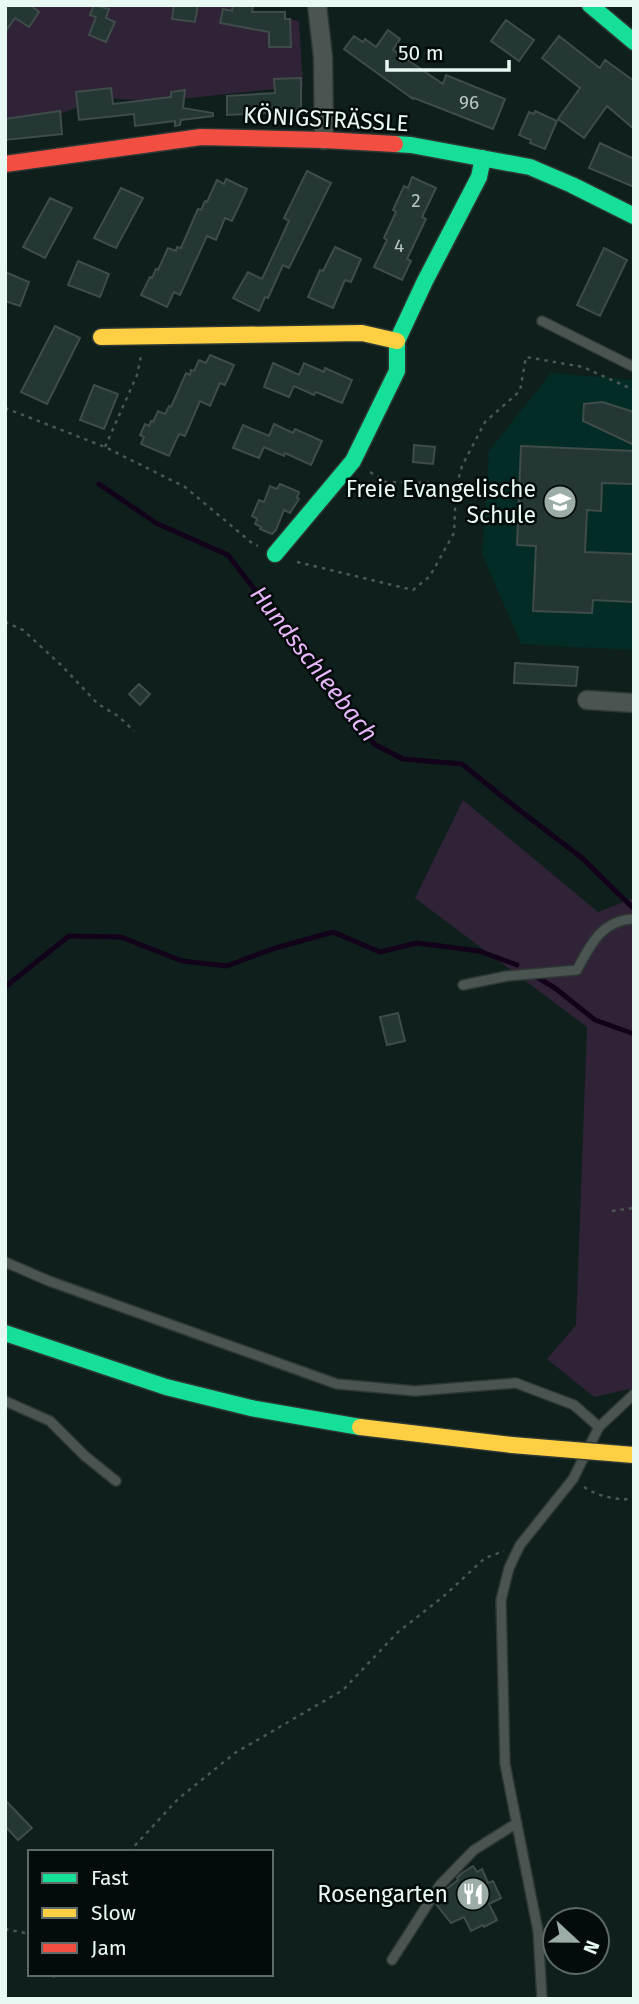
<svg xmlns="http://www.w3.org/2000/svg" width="639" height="2004" viewBox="0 0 639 2004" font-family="'Fira Sans',sans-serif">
	<rect width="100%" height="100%" fill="#0e1f1c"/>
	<path fill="#042c26" d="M551,373L634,380V650L521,644L482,554L489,451Z"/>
	<path fill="#302337" d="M5,5H230L299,21L303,86L161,101L101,98L58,115L5,121Z
		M463,800L598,912L634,898V1388L594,1397L547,1359L576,1325L587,1027L415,898Z"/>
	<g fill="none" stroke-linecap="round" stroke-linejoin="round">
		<path stroke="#12031a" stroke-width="5" d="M99,484L156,523L228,555L374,744L403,759L462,764L509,802L582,858L632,907
			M533,975L555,988L595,1020L634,1034
			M5,987L69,936L121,937L182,961L227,966L272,949L333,932L380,952L417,943L479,951L517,965"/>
	</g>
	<path fill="#243734" stroke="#3f4c49" stroke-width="2" d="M5,5H30L39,12L29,27L15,18L5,32Z
		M94,5L109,9L106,18L115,22L106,42L89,35L96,17L90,15Z
		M174,5H198L195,22L172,19Z
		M233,5H253L252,12H285V19H290L291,47H269V32L220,23L223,9L232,11Z
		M506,20L534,40L519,61L491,41Z
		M388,30L400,39L393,50L443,84L446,75L505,99L493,129L414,98L413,99L344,49L354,36L363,42L365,39L376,47Z
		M559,36L600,68L605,60L634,81V129L607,106L584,138L558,119L580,88L542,58Z
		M301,78V111L227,115V96L275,93L274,79Z
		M111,88L113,104L171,97V92L185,90L183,108L213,113V116L181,120L180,125L175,126V121L135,126L134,114L79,120L76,92Z
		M60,111L62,134L5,140V119Z
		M535,111L557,121L545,149L530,143L531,140L519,135L529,112L534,114Z
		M600,143L634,159V187L589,168Z
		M307,171L331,183L289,268L283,265L268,298L265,297L259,311L233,298L248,272L262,279L289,221L284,218Z
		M412,177L436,188L422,217L426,219L407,259L411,261L402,280L374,267L387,240L384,238L396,212L393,210L404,186L408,188Z
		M226,179L247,189L232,221L225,218L216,240L207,236L180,295L174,292L167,307L141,295L150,277L152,278L156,269L158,270L168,248L176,251L177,247L181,248L197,211L198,209L201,210L205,201L207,202L217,180L224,184Z
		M121,188L143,198L116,248L94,238Z
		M50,198L72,208L45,258L23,247Z
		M335,247L361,259L351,282L345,280L333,308L308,297L320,270L323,271Z
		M604,248L627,260L600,316L577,305Z
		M78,261L109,274L100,297L68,285Z
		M5,272L29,282L20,306L5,301Z
		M55,326L80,338L47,404L21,392Z
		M210,355L234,365L225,385L220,383L210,406L200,401L185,436L179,434L169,456L141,444L144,437L140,435L145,424L149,426L151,421L153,422L158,411L165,414L169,406L171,407L186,373L190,375L191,370L194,371L199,360L206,363Z
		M273,363L299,375L304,363L324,372L325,368L352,380L342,403L316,392L314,395L294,386L289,397L264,387Z
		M94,385L118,394L104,429L80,420Z
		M602,402L634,412V445L583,421L584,404Z
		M274,424L293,433L295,429L322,441L311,465L285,453L284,456L264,447L259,458L233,448L243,425L269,436Z
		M414,445L435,447L433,464L413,462Z
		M521,446L634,451V484L602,483L601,511L587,510L585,552L634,554V602L593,600L592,613L533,611L536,546L517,545Z
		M280,484L299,492L297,498L299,499L290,513L284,510L276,530L272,534L260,529L261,527L255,524L257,519L252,516L259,500L264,502L270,486L277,489Z
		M515,663L578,667L576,686L514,683Z
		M139,684L150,694L140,705L129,694Z
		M398,1013L405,1041L387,1045L380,1017Z
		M5,1800L32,1828L18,1840L5,1826Z
		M473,1866L477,1872L482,1869L488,1883L493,1881L501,1898L489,1904L497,1920L484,1927L483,1925L471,1931L464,1917L451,1923L436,1904L444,1891L458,1880L457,1878L462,1873Z"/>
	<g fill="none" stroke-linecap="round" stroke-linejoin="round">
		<defs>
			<path id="lane" d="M542,321L634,367
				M463,985L507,976L577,970C590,945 602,920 634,919
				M5,1262L49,1281L337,1384L415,1391L516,1383L574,1405L599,1427
				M5,1401L50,1421L85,1456L116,1481
				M392,1960L440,1885L474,1850L517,1823
				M542,1999L538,1931L505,1764L501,1600L509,1568L520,1545L573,1479L599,1427L634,1394"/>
			<path id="street" d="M317,5L323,57L324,140
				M587,700L634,703"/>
			<path id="fast" d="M590,5L634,42
				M395,144L411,145L530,167L572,185L634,216
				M275,554L353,461L397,371V341L425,281L479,177L483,158
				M5,1333L166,1387L251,1408L360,1427"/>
			<path id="slow" d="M101,337L362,333L397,341
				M360,1427L512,1445"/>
			<path id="jam" d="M5,164L201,137L324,140L395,144"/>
		</defs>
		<use href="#lane" stroke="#2d3835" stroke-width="12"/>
		<use href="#street" stroke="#2d3835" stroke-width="21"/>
		<use href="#fast" stroke="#2d3835" stroke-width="19"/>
		<use href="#slow" stroke="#2d3835" stroke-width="19"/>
		<use href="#jam" stroke="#2d3835" stroke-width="19"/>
		<path stroke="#4b5754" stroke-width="2.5" stroke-dasharray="3.5 5" stroke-linecap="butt" d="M5,408L105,447L185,487L252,543L258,546
			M105,447L137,375L141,356
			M370,472L386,482L433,483
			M297,562L413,590L430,576L454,533L456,488L462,466L485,422L520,391L526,357L583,367L634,390
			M5,622L23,630L61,665L98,704L118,716L134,731
			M612,1211L634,1208
			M584,1487C599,1497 615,1500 634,1499
			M129,1852L178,1799L235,1753L343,1690L398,1632L444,1596L485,1558L504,1551
			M5,1929L30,1934
			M54,1974V1978"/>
		<use href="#lane" stroke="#4a5552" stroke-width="9"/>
		<use href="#street" stroke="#4a5552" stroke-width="18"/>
		<use href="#fast" stroke="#16e098" stroke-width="16"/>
		<use href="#slow" stroke="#ffcf43" stroke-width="16"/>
		<use href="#jam" stroke="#f24e42" stroke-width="16"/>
		<defs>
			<path id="slow-bridge" d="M512,1445L634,1455"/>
		</defs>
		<use href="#slow-bridge" stroke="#2d3835" stroke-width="19" stroke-linecap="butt"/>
		<use href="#slow-bridge" stroke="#ffcf43" stroke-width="16"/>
	</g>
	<defs>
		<symbol id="school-disc" viewBox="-11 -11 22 22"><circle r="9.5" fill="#9cada8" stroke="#030c0a"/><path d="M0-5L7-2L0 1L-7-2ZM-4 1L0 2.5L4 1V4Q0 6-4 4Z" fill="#fff"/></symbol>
		<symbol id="restaurant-disc" viewBox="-11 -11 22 22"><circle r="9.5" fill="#9cada8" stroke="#030c0a"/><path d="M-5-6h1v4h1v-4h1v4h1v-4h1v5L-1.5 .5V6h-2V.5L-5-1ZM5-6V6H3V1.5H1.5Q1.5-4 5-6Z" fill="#fff"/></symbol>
	</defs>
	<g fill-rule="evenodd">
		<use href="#school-disc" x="541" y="483" width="38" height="38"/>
		<use href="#restaurant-disc" x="454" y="1875" width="38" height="38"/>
	</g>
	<g text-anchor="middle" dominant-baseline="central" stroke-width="5" stroke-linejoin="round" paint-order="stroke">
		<g font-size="19" fill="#b7c8c4">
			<text x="469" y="102">96</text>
			<text x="416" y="200">2</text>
			<text x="399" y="245">4</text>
		</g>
		<g font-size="23" fill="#e8f9f4" stroke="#030c0a">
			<text transform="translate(326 119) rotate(3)">KÖNIGSTRÄSSLE</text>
		</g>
		<g font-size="23" fill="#e8f9f4" stroke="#030c0a" text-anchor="end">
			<text x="536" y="489">Freie Evangelische<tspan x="536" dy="26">Schule</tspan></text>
			<text x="448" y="1894">Rosengarten</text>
		</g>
		<g font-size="24" font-style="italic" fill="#e9b6fb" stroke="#030c0a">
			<text transform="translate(314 664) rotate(52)">Hundsschleebach</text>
		</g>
	</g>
	<rect width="639" height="2004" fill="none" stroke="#e8f9f4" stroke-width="14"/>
	<rect x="28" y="1850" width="245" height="126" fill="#030c0a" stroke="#5f6b68" stroke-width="2"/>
	<rect x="42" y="1873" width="35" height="10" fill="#16e098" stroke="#5f6b68" stroke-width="2"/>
	<text x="91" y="1885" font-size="21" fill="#e8f9f4">Fast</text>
	<rect x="42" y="1908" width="35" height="10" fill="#ffcf43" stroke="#5f6b68" stroke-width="2"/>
	<text x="91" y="1920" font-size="21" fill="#e8f9f4">Slow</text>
	<rect x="42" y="1943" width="35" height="10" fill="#f24e42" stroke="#5f6b68" stroke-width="2"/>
	<text x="91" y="1955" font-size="21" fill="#e8f9f4">Jam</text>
	<g transform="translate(576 1941) rotate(112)"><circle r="33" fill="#030c0a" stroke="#5f6b68" stroke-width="2"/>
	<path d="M0-5L12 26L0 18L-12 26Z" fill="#9cada8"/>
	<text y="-10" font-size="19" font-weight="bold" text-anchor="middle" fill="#e8f9f4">N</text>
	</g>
	<path d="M387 60v10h122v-10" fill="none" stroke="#e8f9f4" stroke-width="3.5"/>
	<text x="398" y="60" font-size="21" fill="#e8f9f4" stroke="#030c0a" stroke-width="5" paint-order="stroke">50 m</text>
</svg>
